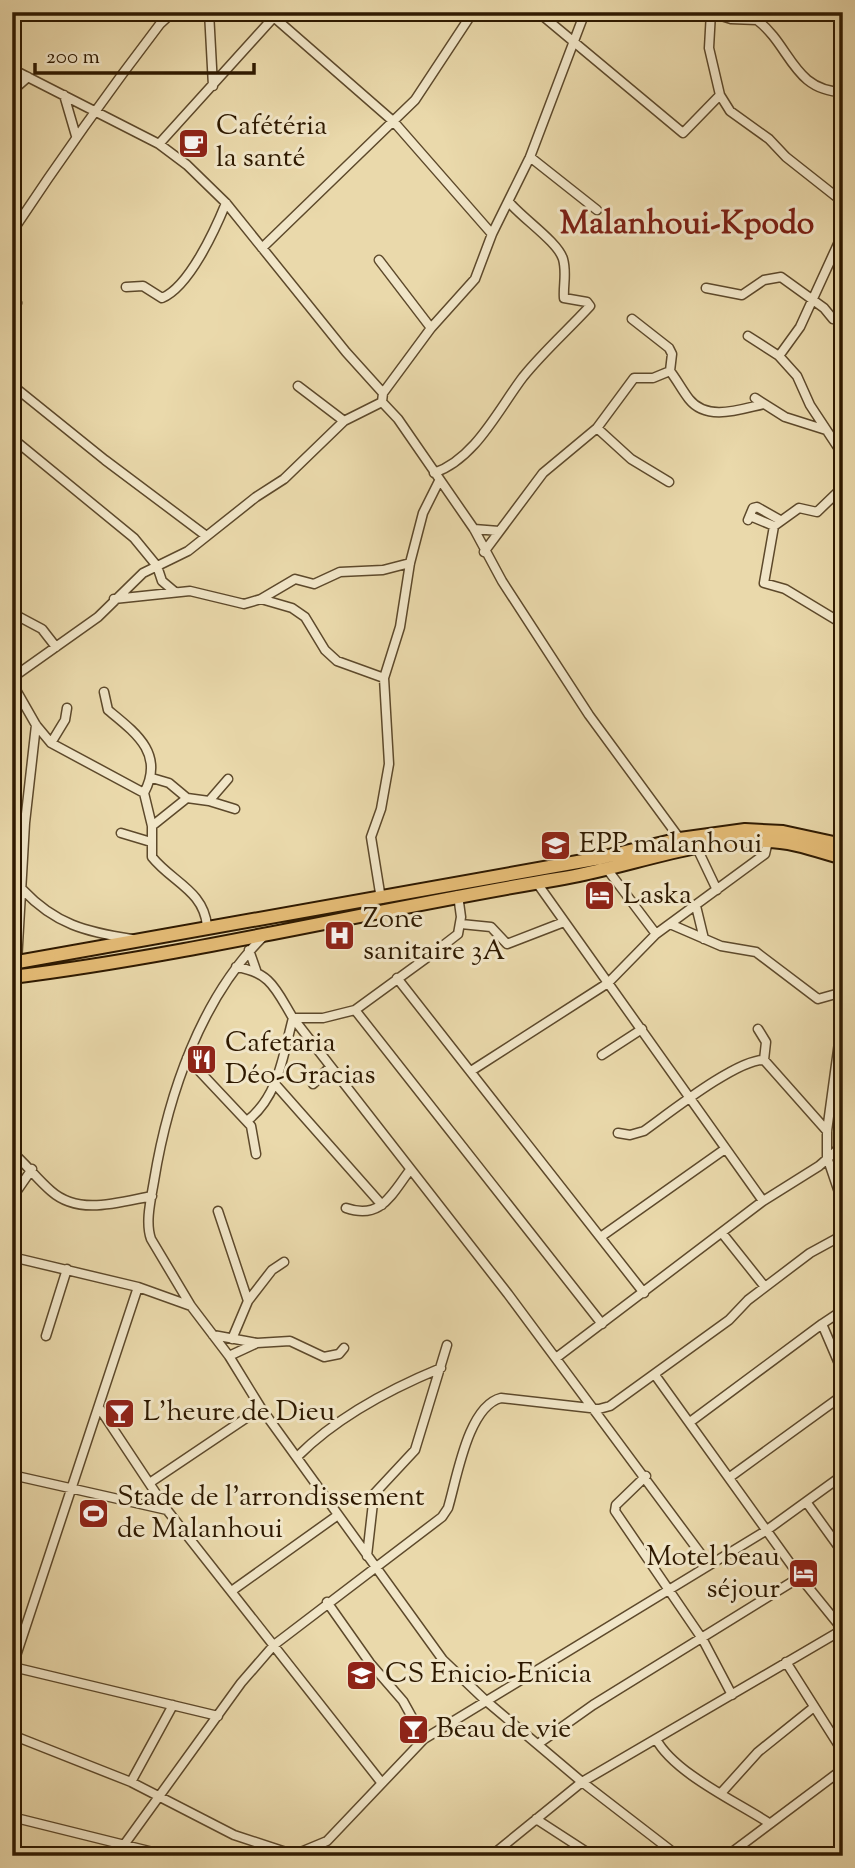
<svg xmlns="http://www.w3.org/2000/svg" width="855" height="1868" viewBox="0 0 855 1868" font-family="'Sorts Mill Goudy',serif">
	<rect width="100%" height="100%" fill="#ead9ab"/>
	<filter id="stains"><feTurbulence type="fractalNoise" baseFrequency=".00286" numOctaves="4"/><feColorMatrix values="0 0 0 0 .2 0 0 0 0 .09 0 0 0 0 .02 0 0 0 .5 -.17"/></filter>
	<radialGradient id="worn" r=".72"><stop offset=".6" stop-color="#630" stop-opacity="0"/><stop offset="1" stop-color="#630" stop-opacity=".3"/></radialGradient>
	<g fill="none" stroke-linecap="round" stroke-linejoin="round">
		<defs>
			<path id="street" d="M209,12L213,86
				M268,12L394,122L492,234
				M538,12L683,133L720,95L730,111L769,139L786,157L843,202
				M711,12L709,48L720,95
				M712,13L731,19L757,20C791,46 793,91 843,92
				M12,69L159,144L187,165L226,203L346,352L383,393L382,402L398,419L474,529L502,581L589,715L680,839
				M12,91L28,77
				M64,95L76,136
				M159,144L273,18
				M530,157L597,210
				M12,232C59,161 108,92 160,24L173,12
				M262,248L415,100L473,12
				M379,260L431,328
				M126,287L143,286L162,298C189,287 215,230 226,203
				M706,288L742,295L764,280L781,277L824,308L833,319
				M12,296L17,303L12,310
				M748,336L779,356L797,376L810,405L843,455
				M779,356L800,327L843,233
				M670,371C677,380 682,390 689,399C707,422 741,409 764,404
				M12,385L105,460L205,535
				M298,386L344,421
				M383,393L431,328L475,279L492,234L530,157L585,12
				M755,398L785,417L826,430
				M597,428L631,459L669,482
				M12,438L134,538L157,566L162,581L175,592
				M434,473C475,459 498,410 523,377C543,352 568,330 590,306L587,302L564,298C563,285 567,273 563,259C558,242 522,218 509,202
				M843,487L817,512L799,508L774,526L764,583L785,589L843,624
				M750,516L774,526
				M748,520L753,508L757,507L780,520
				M474,529L499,531
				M484,552L543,473L597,428L634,378H653L670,371L672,354L669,348L632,319
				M114,599L190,591L244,604L261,599L295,579L314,584L340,572L383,570L410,563
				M261,599L292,608L305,617L325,650L337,661L384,678
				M12,613L42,629L56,647
				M12,678L98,617L143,573L188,551L256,497L284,479L344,421L382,402
				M12,683L36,725L51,743L144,793L152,826V857C172,882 204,891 207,926
				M104,692L108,710C136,733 165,754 144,793
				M51,743L65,720L67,708
				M152,778L169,783L187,798
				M209,801L235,809
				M152,826L187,798L209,801L228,779
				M121,833L151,842
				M697,848L717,890
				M607,869L656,934
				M537,883L763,1201
				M23,890C55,924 86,932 132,939
				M381,899L371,837L381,809L389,764L384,678L400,627L410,563L423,513L439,481
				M696,906L704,939
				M461,924L491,927L507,944L564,922
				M670,924L721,946L756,952L818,999L843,992
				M265,935C201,997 168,1095 154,1181C151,1199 145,1222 151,1239L191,1306L229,1356L261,1408L443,1660L485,1700L582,1782L678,1856
				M249,950L256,970
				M17,962L25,823L36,725
				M236,967C271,972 276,990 293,1018L508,1294L709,1565
				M397,978L644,1293
				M355,1010L602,1324
				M843,1013L827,1131V1157L843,1204
				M758,1029L766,1042L764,1060L827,1131
				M602,1055L642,1029
				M187,1058L251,1126L256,1154
				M471,1071L608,983L656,934L765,854L768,841
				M275,1084L382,1205
				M313,1084L330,1067
				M247,1121C279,1096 283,1055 293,1018H323L355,1010L436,951L458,934L461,917L458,895
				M618,1133L630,1135L644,1131C668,1114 737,1059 764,1060
				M12,1152C26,1164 37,1179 51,1191C79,1216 120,1202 152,1196
				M12,1198L32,1169
				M346,1208C381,1220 391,1195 410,1170
				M218,1211L248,1301L272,1270L284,1262
				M722,1233L765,1287
				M602,1236L725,1149
				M12,1257L138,1287L191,1306
				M822,1324L843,1310
				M213,1335L257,1343L290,1341L324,1357L339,1354L344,1348
				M46,1336L67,1269
				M232,1339L248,1301
				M229,1356L255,1344
				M556,1358L763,1201L819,1166L843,1145
				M655,1375L800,1577L843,1630
				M100,1409L167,1510L381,1782
				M690,1422L822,1324L843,1373
				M298,1456C337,1417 390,1389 441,1368
				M12,1475L167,1510
				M646,1476L616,1505L615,1511L703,1640L732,1695
				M730,1477L843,1395
				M151,1482L261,1408
				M807,1503L843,1553
				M367,1556L374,1494L415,1450L447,1345
				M233,1590L338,1515
				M327,1602L370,1663L403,1701L424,1739
				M786,1662L843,1752
				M13,1667L218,1716
				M12,1668L138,1287
				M12,1735L131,1782L234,1835L295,1855
				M656,1739C674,1773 737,1802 769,1823
				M538,1744L593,1705L800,1577
				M131,1782L173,1705
				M722,1792L758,1752L814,1707
				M12,1817L169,1856
				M536,1819L593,1856
				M116,1856L241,1683L274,1645L442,1517L448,1508C457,1478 468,1406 501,1398L599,1409L610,1406L729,1320L748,1300L810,1253L843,1235
				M291,1856L327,1841L424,1739L767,1530L843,1475
				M491,1856L582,1782L842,1630
				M727,1856L843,1769"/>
			<path id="primary" d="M12,963L600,858L680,839L745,830L783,832L843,845
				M12,977C195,954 376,909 558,879C627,868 696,838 766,841C792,841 818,851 843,858"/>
		</defs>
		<use href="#street" stroke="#5d492b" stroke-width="11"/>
		<use href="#primary" stroke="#2e1900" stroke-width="16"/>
		<use href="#street" stroke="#f1e6c8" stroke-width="8"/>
		<use href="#primary" stroke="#e5bc76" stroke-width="12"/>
	</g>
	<defs>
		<symbol id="cafe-square" viewBox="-11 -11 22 22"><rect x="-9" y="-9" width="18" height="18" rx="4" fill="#8f2418" stroke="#f1e6c8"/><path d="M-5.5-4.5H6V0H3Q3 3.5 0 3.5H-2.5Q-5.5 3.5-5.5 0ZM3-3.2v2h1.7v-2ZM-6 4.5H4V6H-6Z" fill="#fff"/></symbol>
		<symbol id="school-square" viewBox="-11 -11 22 22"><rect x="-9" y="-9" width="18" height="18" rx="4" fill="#8f2418" stroke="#f1e6c8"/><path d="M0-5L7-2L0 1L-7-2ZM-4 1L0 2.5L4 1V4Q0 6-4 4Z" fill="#fff"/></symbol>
		<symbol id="hotel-square" viewBox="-11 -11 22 22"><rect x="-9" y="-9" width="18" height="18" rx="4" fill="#8f2418" stroke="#f1e6c8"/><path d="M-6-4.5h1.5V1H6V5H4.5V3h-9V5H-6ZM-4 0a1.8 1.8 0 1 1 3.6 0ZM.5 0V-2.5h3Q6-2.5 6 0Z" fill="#fff"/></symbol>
		<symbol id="hospital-square" viewBox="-11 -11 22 22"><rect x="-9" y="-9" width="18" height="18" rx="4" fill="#8f2418" stroke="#f1e6c8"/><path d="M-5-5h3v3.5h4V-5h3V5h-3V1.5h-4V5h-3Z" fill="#fff"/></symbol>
		<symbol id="restaurant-square" viewBox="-11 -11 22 22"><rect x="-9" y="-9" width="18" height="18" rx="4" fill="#8f2418" stroke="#f1e6c8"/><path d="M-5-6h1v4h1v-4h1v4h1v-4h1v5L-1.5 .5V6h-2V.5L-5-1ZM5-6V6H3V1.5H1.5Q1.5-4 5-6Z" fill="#fff"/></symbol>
		<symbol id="bar-square" viewBox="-11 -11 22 22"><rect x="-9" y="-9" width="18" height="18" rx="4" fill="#8f2418" stroke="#f1e6c8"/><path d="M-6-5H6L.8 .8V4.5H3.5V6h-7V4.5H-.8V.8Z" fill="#fff"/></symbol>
		<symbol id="stadium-square" viewBox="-11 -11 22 22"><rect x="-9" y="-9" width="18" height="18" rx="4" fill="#8f2418" stroke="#f1e6c8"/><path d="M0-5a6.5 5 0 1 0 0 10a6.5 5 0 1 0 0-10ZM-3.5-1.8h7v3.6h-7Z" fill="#fff"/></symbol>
	</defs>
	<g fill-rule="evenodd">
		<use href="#cafe-square" x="176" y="126" width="35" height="35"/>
		<use href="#school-square" x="538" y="828" width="35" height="35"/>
		<use href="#hotel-square" x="582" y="878" width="35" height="35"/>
		<use href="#hospital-square" x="322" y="918" width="35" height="35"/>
		<use href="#restaurant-square" x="184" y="1042" width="35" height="35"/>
		<use href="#bar-square" x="102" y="1396" width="35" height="35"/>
		<use href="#stadium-square" x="76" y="1496" width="35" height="35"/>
		<use href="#hotel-square" x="786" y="1556" width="35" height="35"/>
		<use href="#school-square" x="344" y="1658" width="35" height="35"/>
		<use href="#bar-square" x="396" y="1712" width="35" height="35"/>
	</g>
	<g text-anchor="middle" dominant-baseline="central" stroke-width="6" stroke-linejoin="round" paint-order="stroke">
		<g font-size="28" fill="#2e1900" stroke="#f1e6c8" text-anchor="start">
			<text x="216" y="127">Cafétéria<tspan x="216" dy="32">la santé</tspan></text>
			<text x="579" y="845">EPP malanhoui</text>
			<text x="623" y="896">Laska</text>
			<text x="363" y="920">Zone<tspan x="363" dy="32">sanitaire 3A</tspan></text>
			<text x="225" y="1044">Cafetaria<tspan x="225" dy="32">Déo-Gracias</tspan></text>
			<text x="143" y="1413">L'heure de Dieu</text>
			<text x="117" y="1498">Stade de l'arrondissement<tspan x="117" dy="32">de Malanhoui</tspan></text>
			<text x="780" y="1558" text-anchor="end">Motel beau<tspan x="780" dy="32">séjour</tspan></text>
			<text x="385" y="1675">CS Enicio-Enicia</text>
			<text x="436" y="1730">Beau de vie</text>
		</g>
		<g font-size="32" font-weight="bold" fill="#7a1f14" stroke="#f1e6c8">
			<text x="687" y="225">Malanhoui-Kpodo</text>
		</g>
	</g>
	<rect width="855" height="1868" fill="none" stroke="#ead9ab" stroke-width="42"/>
	<rect x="14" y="14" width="827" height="1840" fill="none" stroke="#2e1900" stroke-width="3.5"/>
	<rect x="21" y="21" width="813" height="1826" fill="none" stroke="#2e1900" stroke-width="2"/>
	<path d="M35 63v10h219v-10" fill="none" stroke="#2e1900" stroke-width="3.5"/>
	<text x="46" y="63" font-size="21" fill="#2e1900" stroke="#f1e6c8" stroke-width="5" paint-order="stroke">200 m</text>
	<rect width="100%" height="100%" filter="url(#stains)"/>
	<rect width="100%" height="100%" fill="url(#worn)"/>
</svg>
